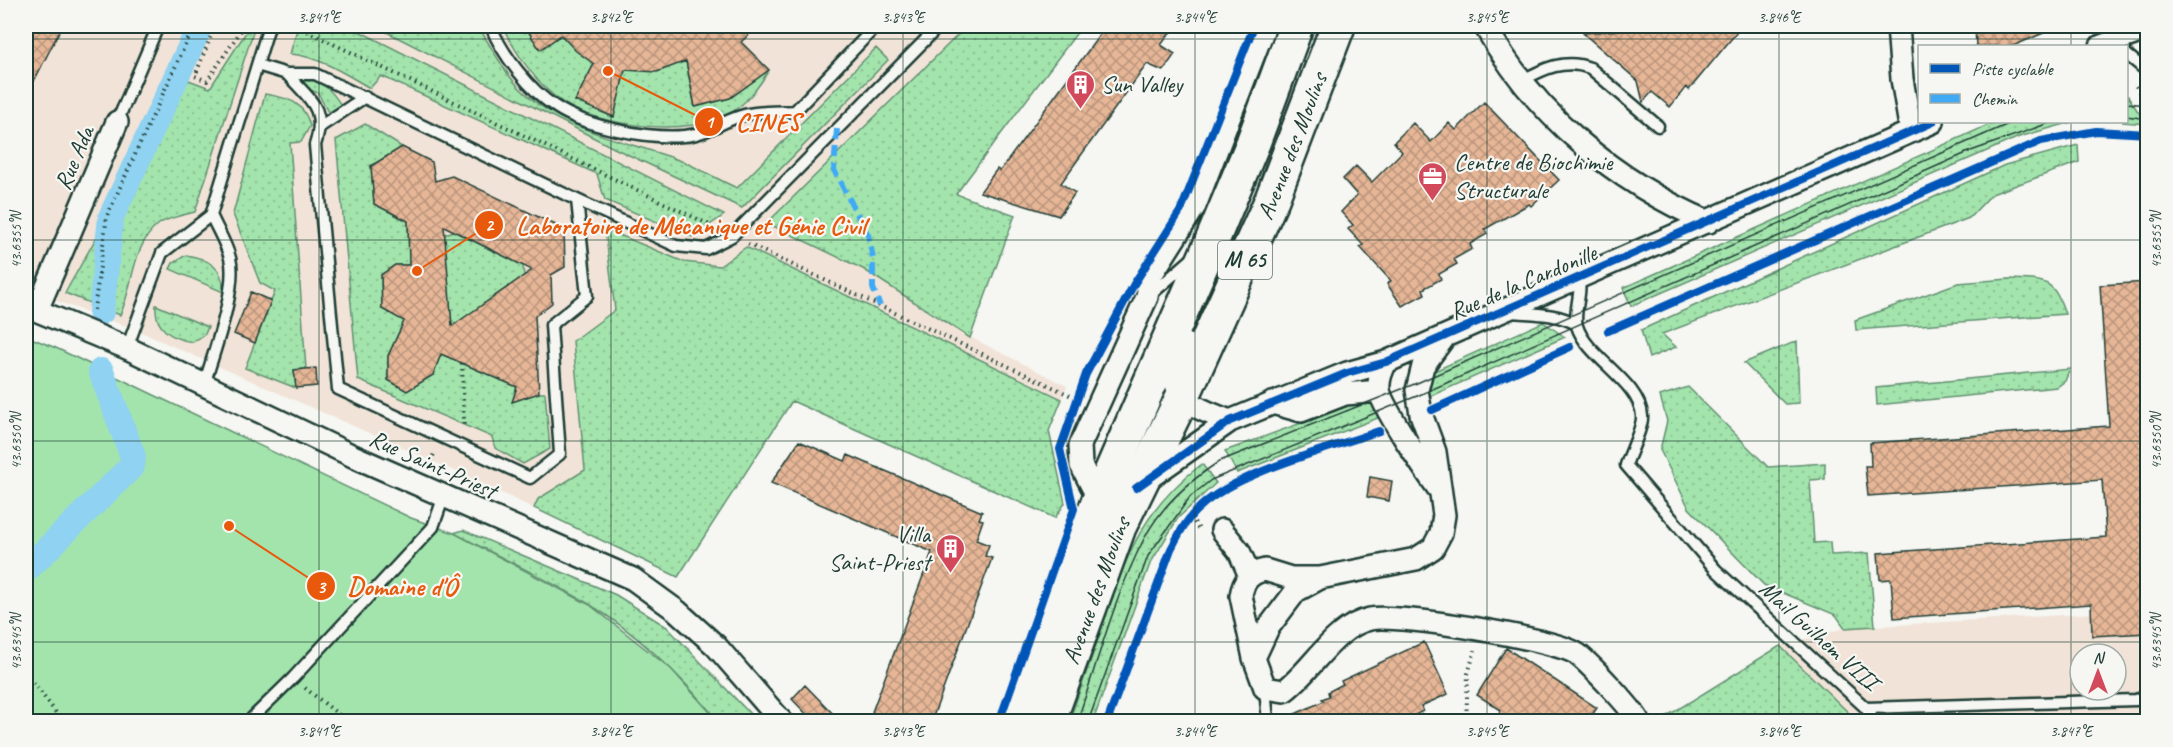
<svg xmlns="http://www.w3.org/2000/svg" width="2173" height="747" viewBox="0 0 2173 747" font-family="Caveat,sans-serif">
	<defs>
		<pattern id="grass-dots" width="8" height="8" patternUnits="userSpaceOnUse" patternTransform="scale(1.5)"><rect width="8" height="8" fill="#a3e4ad"/><path d="M2 2h.1M6 6h.1" fill="none" stroke="#8cc495" stroke-width="1.8" stroke-linecap="round"/></pattern>
		<pattern id="building-cross-hatch" width="8" height="8" patternUnits="userSpaceOnUse" patternTransform="scale(1.5)"><rect width="8" height="8" fill="#e6b697"/><path d="M0 0l8 8M0 8l8-8" fill="none" stroke="#ba957c"/></pattern>
	</defs>
	<rect width="100%" height="100%" fill="#f6f6f2"/>
	<filter id="ink" filterUnits="userSpaceOnUse"><feTurbulence type="fractalNoise" baseFrequency=".0167" numOctaves="2"/><feDisplacementMap in="SourceGraphic" scale="12" xChannelSelector="R" yChannelSelector="G"/><feConvolveMatrix kernelMatrix="1 2 1 2 8 2 1 2 1" color-interpolation-filters="sRGB"/></filter>
	<g filter="url(#ink)">
		<path fill="#f1e3d7" fill-rule="evenodd" d="M26,26H1082L956,194L1015,215L970,337L1067,386L1049,430L1065,503L1055,518L792,401L678,577L466,476L134,329L26,290Z
			M2147,610V721L1659,722L1780,646L1845,628ZM2080,654H2116V690H2080Z"/>
		<path fill="url(#grass-dots)" stroke="#619070" stroke-width="1.5" d="M250,26H255L195,212C184,215 167,218 159,224C131,246 134,286 120,315L65,293L186,79L210,88Z
			M298,26H349L724,215L692,237L605,200L597,174L381,76L370,88C345,74 319,56 290,54Z
			M375,26H478C492,48 505,75 525,93C568,134 631,141 684,162C702,170 719,180 737,188L876,48L888,60L742,208L616,149Z
			M502,26H521L523,32L528,30L541,49L561,35L594,64L575,101L613,117L625,70L659,71L655,26H679L695,107L730,98L769,70C758,88 747,103 729,114C690,137 597,127 561,101C535,83 516,53 502,26Z
			M967,26H1082L956,194L1015,215L970,338L863,269L767,223Z
			M300,79C321,78 332,90 342,107L329,114L318,93L306,88Z
			M265,94C288,98 304,101 310,126L301,142L290,143L306,369L294,370L296,388L245,368L275,291L260,283L233,214Z
			M2127,96H2128L2146,124L2122,122H2126Z
			M1995,122H2072L2019,137L1631,306L1623,288Z
			M365,124L402,147L371,166L374,204L408,221L409,265H395L381,275L382,309C400,319 407,314 423,321L399,332L388,356V380L407,391L433,375L441,354L517,387L515,393H545L550,449L523,464L495,448L492,437L358,380L336,140Z
			M2078,145L2079,162L1992,194L1969,218L1662,334L1676,347L1649,358L1641,330L2005,165Z
			M605,229L684,262L720,266L746,247L1062,399L1049,431L1065,503L1055,518L792,401L678,577L534,508L538,499L585,470L573,341L615,310Z
			M453,231L523,266L524,276L441,335L438,324L451,315L444,235Z
			M186,255C207,258 225,268 223,292L170,269L173,263Z
			M2009,279C2044,280 2054,278 2065,314L1856,330L1855,320L1958,283Z
			M156,305L208,327L205,334L193,342C171,339 154,328 156,305Z
			M1543,322L1565,337L1426,398L1430,373Z
			M1797,341L1799,403L1785,404L1744,363Z
			M2070,369L2065,381L2057,387L1877,405L1876,388Z
			M1688,387L1768,467L1825,463V479L1810,480L1814,543L1830,542L1831,555L1869,553L1875,626L1845,628L1836,615L1764,585L1689,508L1660,450L1667,421L1660,396Z
			M1364,400L1375,406L1383,416L1237,473L1225,451Z
			M1202,464L1216,483L1178,518L1150,564L1093,721L1069,722C1079,692 1090,663 1100,634C1123,563 1140,510 1202,464Z
			M463,530L616,595L667,627L757,721H718C682,677 638,634 589,604C546,578 499,557 454,533Z
			M1780,646L1857,721H1659Z"/>
		<path fill="#a3e4ad" stroke="#619070" stroke-width="1.5" d="M26,336L56,348L411,518L454,533L590,605L671,669L718,721H26Z"/>
		<g fill="none" stroke-linecap="round" stroke-linejoin="round">
			<path stroke="#8fd2f1" stroke-width="26" d="M101,312L111,217L200,26
				M26,570L132,466L133,457L101,371"/>
		</g>
		<path fill="url(#building-cross-hatch)" stroke="#1f3d34" stroke-width="1.5" fill-rule="evenodd" d="M26,26H62L26,97Z
			M525,26H636V29L680,32L679,26H758L741,42L769,70L730,98L695,107L686,61L657,72L625,70L614,117L575,101L594,64L576,51L561,35L540,50Z
			M1106,26H1175L1161,45L1175,54L1163,71L1147,64L1061,183L1075,193L1059,216L980,192L997,169L1000,171Z
			M1634,26H1742L1689,90L1686,87L1670,107L1652,92L1643,102L1638,81L1583,33L1631,29Z
			M1975,26H2060L2013,46H1976Z
			M1484,102L1559,180L1531,206L1529,204L1485,229L1487,234L1470,244L1472,249L1454,259L1457,264L1439,274L1441,279L1423,289L1425,294L1402,306L1387,284L1391,281L1360,247L1363,245L1348,229L1353,225L1341,212L1357,195L1343,179L1356,166L1372,182L1402,152L1394,142L1413,123L1431,142L1449,123L1456,130Z
			M402,147L432,162L435,181L452,176L564,229L565,267L551,275L552,303L535,316L539,393L512,402L517,387L441,354L433,375L407,391L388,380V356L404,321L382,309L381,275L395,265H409L408,221L374,204L371,166ZM444,226L532,270L452,326Z
			M2148,282V475H2145L2148,633L2092,636L2091,604L1894,618L1891,579L1880,580L1878,553L2106,537L2102,480L1868,496L1865,466H1871L1870,443L2109,426L2100,285Z
			M251,292L271,301L255,343L234,334Z
			M316,368L317,386L296,388L294,370Z
			M799,441L845,461L848,455L982,512L979,519L983,520L976,540L989,545L985,556L992,558L931,722H889L872,712L932,552L771,483Z
			M1370,477L1392,481L1389,501L1367,497Z
			M1424,642L1448,694L1421,706L1423,711L1402,722H1277L1324,701L1322,699L1329,696L1328,692L1343,684L1341,681Z
			M1506,648L1597,708L1587,722H1509L1499,714L1501,710L1477,695Z
			M805,685L841,722H814L792,699Z"/>
		<g fill="none" stroke-linecap="round" stroke-linejoin="round">
			<defs>
				<path id="lane" d="M491,26C501,53 530,91 556,107C586,127 648,139 684,136C705,135 724,120 744,115C760,111 779,112 795,111L876,26
					M2126,54L2148,72
					M257,65L287,74H315L577,200L587,296L551,325L560,454L530,478L338,389L315,145C327,108 310,100 287,74
					M1521,81C1543,69 1565,58 1590,68L1658,126
					M117,122L158,26
					M321,126L365,97
					M577,200L676,246L706,249L732,236L939,26
					M1579,280C1582,295 1573,312 1577,326C1587,358 1640,382 1642,416C1643,427 1630,453 1626,465L1716,570L1866,708L2136,700L2148,695
					M1149,296L1194,257
					M1512,312C1534,314 1557,313 1576,324
					M127,348L162,253L211,215L269,26
					M204,385C213,355 238,287 230,258C226,243 217,229 211,215
					M1265,688L1268,722
					M1866,708L1875,722
					M248,722L293,678L433,527L444,496"/>
				<path id="street" d="M1485,26C1535,115 1615,182 1709,222
					M1898,26L1902,79L1911,132
					M2101,46L2148,29
					M26,306L127,348L353,456L633,579L677,611L716,646L782,722
					M37,310L117,122
					M1183,342C1161,394 1185,404 1230,421
					M1386,362C1382,370 1378,380 1379,389C1380,404 1427,473 1438,488
					M1272,403L1301,411L1345,394L1379,391
					M1146,480L1230,421L1347,373L1386,362L1933,122
					M1099,500L1081,465L1080,445L1147,297L1150,277L1195,206L1265,26
					M1222,530L1239,551L1250,576
					M1265,570L1291,578H1320L1296,591L1268,628L1254,658L1241,596C1243,581 1250,573 1265,570Z
					M1320,578L1416,559L1433,548L1441,533L1444,515L1435,452L1421,414L1417,390L1423,366L1443,339
					M1254,658L1265,688L1284,691C1313,670 1333,627 1370,619C1397,613 1556,639 1577,654C1589,663 1633,709 1639,722"/>
				<g id="primary">
					<path d="M1018,722L1099,500L1212,241L1253,143L1296,26"/>
					<path id="s1" d="M1048,722L1119,527L1182,398L1272,199L1338,26"/>
				</g>
			</defs>
			<use href="#lane" stroke="#1f3d34" stroke-width="15"/>
			<use href="#street" stroke="#1f3d34" stroke-width="26"/>
			<use href="#primary" stroke="#1f3d34" stroke-width="38"/>
			<path stroke="#1f3d34" stroke-width="4" stroke-dasharray="1.5 4.5" stroke-linecap="butt" d="M215,26L195,76L207,81L244,26
				M296,26L712,226
				M2136,86L2148,107
				M748,244L1078,399
				M94,310L107,216L194,26
				M462,363L464,428
				M428,467L435,452
				M1191,517L1200,531
				M26,673L63,722
				M305,688L348,722
				M1407,716L1410,722
				M1466,722L1468,674L1475,650"/>
			<use href="#lane" stroke="#f6f6f2" stroke-width="10"/>
			<use href="#street" stroke="#f6f6f2" stroke-width="21"/>
			<use href="#primary" stroke="#f6f6f2" stroke-width="33"/>
			<path stroke="#1f3d34" stroke-width="1.5" d="M2126,103L2148,105
				M2126,116L2148,119
				M1077,722C1097,663 1115,595 1144,539C1161,506 1189,481 1220,461L1417,383L2013,122
				M1088,722L1148,556L1190,497L1211,480L1417,396L1971,151L2052,122"/>
			<path stroke="#3fa9f5" stroke-width="6" stroke-dasharray="12 6" stroke-linecap="butt" d="M837,129L834,170L868,235L873,258V288L880,306"/>
			<defs>
				<path id="cycleway" d="M1608,331L2041,141L2096,131L2148,134
					M1432,410L1570,347
					M1136,488L1230,421L1347,373L1386,362L1933,122
					M999,722L1074,509L1060,449L1086,374L1134,284L1181,210L1254,26
					M1107,722L1171,549C1179,534 1187,518 1200,507C1237,472 1329,449 1379,431"/>
			</defs>
			<use href="#cycleway" stroke="#f6f6f2" stroke-width="11"/>
			<use href="#cycleway" stroke="#0057b8" stroke-width="8"/>
		</g>
	</g>
	<path fill="none" stroke="#1f3d34" stroke-width="1.5" stroke-opacity="0.45" d="M27,26V722M319,26V722M611,26V722M903,26V722M1195,26V722M1487,26V722M1779,26V722M2071,26V46M26,39H2148M2071,122V722M26,240H2148M26,441H2148M26,642H2148"/>
	<defs>
		<symbol id="building-pin" viewBox="-11 -11 22 30"><path d="M0 17L-7.5 6A9.5 9.5 0 1 1 7.5 6Z" fill="#d1495b" stroke="#f6f6f2"/><path d="M-4-6H4V6H1V3H-1V6H-4ZM-2.5-4.3h1.7v1.8h-1.7ZM.8-4.3h1.7v1.8H.8ZM-2.5-1h1.7V.8h-1.7ZM.8-1h1.7V.8H.8Z" fill="#fff"/></symbol>
		<symbol id="office-pin" viewBox="-11 -11 22 30"><path d="M0 17L-7.5 6A9.5 9.5 0 1 1 7.5 6Z" fill="#d1495b" stroke="#f6f6f2"/><path d="M-6-3h4V-5.5h4V-3h4V5H-6ZM-1-4.5V-3h2v-1.5ZM-6 0V1H6V0Z" fill="#fff"/></symbol>
	</defs>
	<g fill-rule="evenodd">
		<use href="#building-pin" x="1064" y="68" width="33" height="45"/>
		<use href="#office-pin" x="1416" y="160" width="33" height="45"/>
		<use href="#building-pin" x="934" y="532" width="33" height="45"/>
	</g>
	<g text-anchor="middle" dominant-baseline="central" stroke-width="4.5" stroke-linejoin="round" paint-order="stroke">
		<rect fill="#f6f6f2" stroke="#60746d" stroke-width="1.5" x="1218" y="241" width="54" height="38" rx="4.5"/>
		<g font-size="22" font-weight="bold" fill="#1f3d34">
			<text x="1245" y="260">M 65</text>
		</g>
		<g font-size="24" fill="#1f3d34" stroke="#f6f6f2" text-anchor="start">
			<text x="1101" y="84">Sun Valley</text>
			<text x="1454" y="162">Centre de Biochimie<tspan x="1454" dy="28">Structurale</tspan></text>
			<text x="930" y="534" text-anchor="end">Villa<tspan x="930" dy="28">Saint-Priest</tspan></text>
		</g>
		<g font-size="24" fill="#1f3d34" stroke="#f6f6f2">
			<text stroke="none"><textPath href="#s1" startOffset="626">Avenue des Moulins</textPath></text>
			<text transform="translate(74 158) rotate(-67)">Rue Ada</text>
			<text transform="translate(1523 282) rotate(-23)">Rue de la Cardonille</text>
			<text transform="translate(433 464) rotate(24)">Rue Saint-Priest</text>
			<text stroke="none"><textPath href="#s1" startOffset="140">Avenue des Moulins</textPath></text>
			<text transform="translate(1819 635) rotate(42)">Mail Guilhem VIII</text>
		</g>
	</g>
	<path fill="none" stroke="#e8590c" stroke-width="2" d="M608 71L709 122M417 271L489 225M229 526L321 586"/>
	<g fill="#e8590c" stroke="#f6f6f2" stroke-width="2">
		<circle cx="608" cy="71" r="6"/>
		<circle cx="417" cy="271" r="6"/>
		<circle cx="229" cy="526" r="6"/>
		<circle cx="709" cy="122" r="15"/>
		<circle cx="489" cy="225" r="15"/>
		<circle cx="321" cy="586" r="15"/>
	</g>
	<g font-size="18" text-anchor="middle" font-weight="bold" fill="#fff">
		<text x="709" y="128">1</text>
		<text x="489" y="231">2</text>
		<text x="321" y="593">3</text>
	</g>
	<g font-size="26" text-anchor="middle" font-weight="bold" fill="#e8590c" stroke="#f6f6f2" stroke-width="4.5" stroke-linejoin="round" paint-order="stroke">
		<text x="768" y="131">CINES</text>
		<text x="691" y="234">Laboratoire de Mécanique et Génie Civil</text>
		<text x="402" y="595">Domaine d'Ô</text>
	</g>
	<rect width="2173" height="747" fill="none" stroke="#f6f6f2" stroke-width="66"/>
	<rect x="1918" y="45" width="210" height="78" fill="#f6f6f2" stroke="#a0aca6" stroke-width="1.5"/>
	<rect x="1930" y="64" width="30" height="9" fill="#0057b8" stroke="#a0aca6" stroke-width="1.5"/>
	<text x="1972" y="75" font-size="18" fill="#1f3d34">Piste cyclable</text>
	<rect x="1930" y="94" width="30" height="9" fill="#3fa9f5" stroke="#a0aca6" stroke-width="1.5"/>
	<text x="1972" y="105" font-size="18" fill="#1f3d34">Chemin</text>
	<g transform="translate(2098 672)"><circle r="28" fill="#f6f6f2" stroke="#a0aca6" stroke-width="1.5"/>
	<path d="M0-4.5L10 22L0 15L-10 22Z" fill="#d1495b"/>
	<text y="-9" font-size="16" font-weight="bold" text-anchor="middle" fill="#1f3d34">N</text>
	</g>
	<rect x="33" y="33" width="2107" height="681" fill="none" stroke="#1f3d34" stroke-width="2"/>
	<g font-size="15" text-anchor="middle" fill="#1f3d34">
		<text x="319" y="22">3.841°E</text>
		<text x="611" y="22">3.842°E</text>
		<text x="903" y="22">3.843°E</text>
		<text x="1195" y="22">3.844°E</text>
		<text x="1487" y="22">3.845°E</text>
		<text x="1779" y="22">3.846°E</text>
		<text transform="translate(16 240) rotate(-90)" y="5">43.6355°N</text>
		<text transform="translate(2156 240) rotate(-90)" y="5">43.6355°N</text>
		<text transform="translate(16 441) rotate(-90)" y="5">43.6350°N</text>
		<text transform="translate(2156 441) rotate(-90)" y="5">43.6350°N</text>
		<text transform="translate(16 642) rotate(-90)" y="5">43.6345°N</text>
		<text transform="translate(2156 642) rotate(-90)" y="5">43.6345°N</text>
		<text x="319" y="736">3.841°E</text>
		<text x="611" y="736">3.842°E</text>
		<text x="903" y="736">3.843°E</text>
		<text x="1195" y="736">3.844°E</text>
		<text x="1487" y="736">3.845°E</text>
		<text x="1779" y="736">3.846°E</text>
		<text x="2071" y="736">3.847°E</text>
	</g>
</svg>
